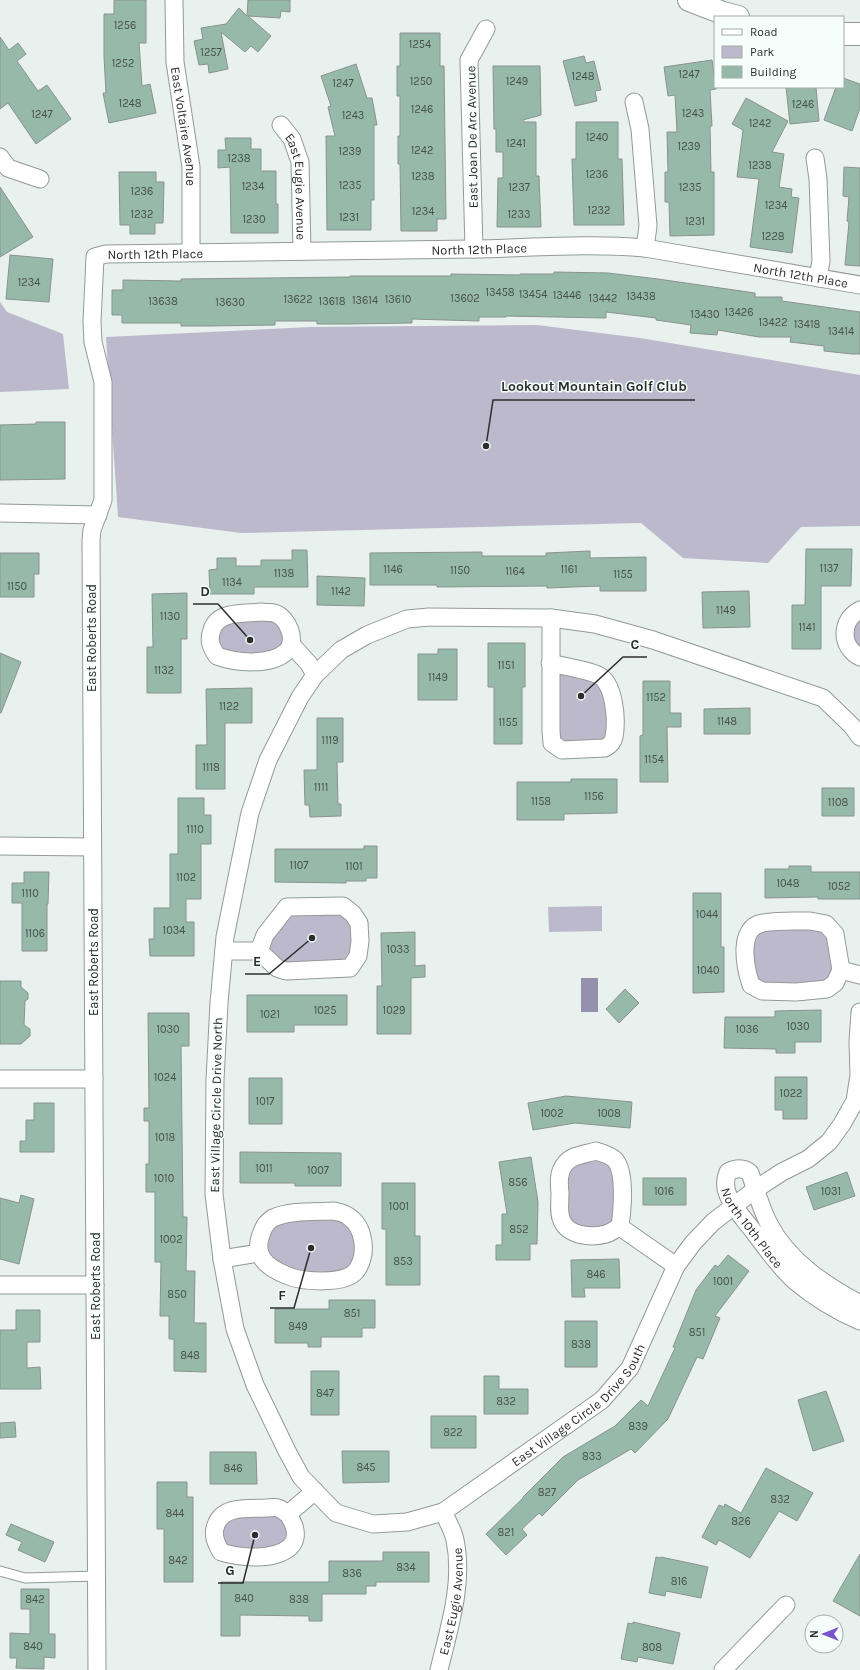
<svg xmlns="http://www.w3.org/2000/svg" width="860" height="1670" viewBox="0 0 860 1670" font-family="Karla,sans-serif">
	<rect width="100%" height="100%" fill="#e8f1ed"/>
	<path fill="#bcb9cd" d="M0,302L7,312L63,334L69,389L0,392Z
		M537,325L640,338L860,375V526L801,527L768,563L683,558L641,523L241,533L118,517L106,337L311,327Z
		M860,610V657L846,642Z
		M262,612L290,629L278,657L217,656L213,625Z
		M550,663L609,686L610,746L552,743Z
		M602,906V931L549,932L548,907Z
		M287,907L353,914L350,968L286,971L259,951Z
		M826,924L835,983L751,985L753,927Z
		M572,1158L615,1159L620,1227L568,1228L565,1164Z
		M334,1211L364,1244L344,1279L273,1270L259,1238L265,1225Z
		M226,1512L288,1514L292,1546L221,1552L218,1520Z"/>
	<path fill="#9590ad" d="M581,978H598V1012H581Z"/>
	<path fill="#97b9aa" stroke="#8a928f" d="M114,0H146V43H139L142,86L150,84L156,113L109,123L103,93H106L104,57V14H114Z
		M248,0H290V12L281,11L280,18L248,16L271,36L258,52L251,46L245,52L221,32L228,69L209,73L208,64L199,65L194,41L203,39L201,28L226,24L239,8L247,16Z
		M400,33H440V66H444L446,219H437V231H401L400,164H398V136H400V96H397V66H400Z
		M0,37L9,50L18,43L26,54L17,61L38,91L47,85L71,119L36,144L8,103L0,109Z
		M584,56L586,63L594,61L601,90L595,91L597,101L575,106L563,61Z
		M712,60L716,89L710,90L712,126H710L711,172H714V235L670,236L669,202H665V172H668L667,132H677L675,95L668,96L664,67Z
		M356,64L367,98H372L377,125H374V200H371V230H327L326,136H335L328,107L331,106L321,76Z
		M493,66H540L541,115L523,120L524,122H536V176H539L541,227H497L498,178H503V152H496V129H494Z
		M843,78L860,84V108L852,131L824,120L836,87H843Z
		M786,87H816L819,121L790,124Z
		M746,98L788,121L772,152L784,154L779,187L792,189L791,197L799,198L792,253L750,247L759,179L737,177L743,130L732,124Z
		M576,122H618V159H622L624,225H574L572,159H576Z
		M225,138H251V149H261V171H276V204H278V233H231L230,167L218,168V150H226Z
		M844,167L860,168V266L845,265L849,222L847,221L849,197L843,196Z
		M119,172H156V182H164L163,223H155V234H130V225H120Z
		M0,187L33,237L0,257Z
		M10,255L53,259L49,302L6,299Z
		M554,272L608,273L658,279L755,293V297H782V301L860,312V354H852L824,351V346L790,342L791,337H759L718,330L717,335L690,333L691,325L656,320V318L606,312V318L506,316V317H479V321L412,319V323L346,324H317V321H275V325L209,326H181V323H122V315H112V290H123V280L181,281V279L350,277V276H451V274L520,275V274H554Z
		M36,422H65V479L0,480V425L36,424Z
		M806,549H852L851,586H821V649H792V605H805Z
		M292,550H307L308,587H254V594H210L209,570L217,569V558H236V566H261V560H292Z
		M590,551V558L646,557V591H600V586L547,588V586L437,587V585H370V553L482,552V556H546V553Z
		M0,553H39V574H34V597H0Z
		M317,576L365,578L364,606L317,605Z
		M749,591L750,627L703,628L702,592Z
		M187,593V639H181V693H147V647H153L152,594Z
		M488,643H525V687H522V744H494V687H488Z
		M438,649H457V700H418V654H438Z
		M0,653L21,662L1,713H0Z
		M643,681H670V713H681V727H667L668,782H640V736L643,735Z
		M252,688V723H225V789H196V745H207L206,689Z
		M750,708V734H704V709Z
		M317,718H343V762H337L338,804H341V816L310,817L309,805H305L304,770H317Z
		M571,779H617V813L564,814V820H517V782H571Z
		M822,788H854V816H822Z
		M178,798H204V815H211V844H201V899H186V922H194V956H150L149,939H154V908H170V854H178Z
		M364,846H377V878H366V881H346V883L275,882V849H364Z
		M789,866H811V872H860V899H818V897L765,898V869H789Z
		M24,872H49L48,904H47V951H22V903H12V883H24Z
		M693,893H721V947H724V992L693,993Z
		M415,932V966L425,965V977L411,978V1034H377V986H382L381,933Z
		M0,981H21V987L28,993V999L25,1001L24,1025L30,1029V1036L21,1044H0Z
		M625,989L639,1003L619,1023L606,1009Z
		M247,995H347V1025H294V1032H247Z
		M821,1010V1042H795V1053H776V1049L724,1048L725,1017H775V1011Z
		M148,1013H189V1046H181L183,1217H187L186,1271H195L194,1323H206V1372L174,1371V1339H169V1316H160L161,1262H155V1192H146V1164H149V1121H144V1108H149Z
		M775,1077H807V1119H783V1110H775Z
		M249,1078H282V1124H249Z
		M566,1096L632,1102L630,1128L575,1123L533,1130L528,1103Z
		M34,1103H54V1152H20V1141H26V1120H34Z
		M240,1152L341,1153V1186H295V1183H240Z
		M531,1157L538,1202L537,1244H530V1260H496V1245H502V1214H507L499,1162Z
		M847,1172L855,1196L814,1210L806,1187Z
		M643,1178H686V1205H643Z
		M382,1183H415V1236H420V1285H386V1229H382Z
		M21,1195L34,1199L19,1264L0,1259V1198L19,1203Z
		M728,1255L749,1271L715,1316L720,1318L703,1359L697,1357L668,1419L635,1453L631,1449L578,1480L542,1516L539,1513L522,1529L527,1535L506,1555L486,1534L523,1498V1497L563,1457L615,1426L641,1400L648,1406L675,1348L673,1347L696,1290L715,1265L718,1267Z
		M619,1259L620,1288H584L585,1297H572L571,1260Z
		M329,1300H375V1328H362V1337H321V1347H308V1343H275V1309H329Z
		M16,1310H40V1342H27V1368L40,1367L41,1389H0V1330H16Z
		M565,1321H597V1367H565Z
		M311,1371H339V1415H311Z
		M484,1376H499V1389H528V1414H484Z
		M826,1391L844,1441L813,1451L798,1400Z
		M431,1416H476V1448H431Z
		M15,1422L16,1437L0,1438V1423Z
		M342,1451H389V1482L343,1483Z
		M210,1452H256L257,1484H210Z
		M766,1468L813,1493L797,1521L779,1511L750,1558L719,1540L716,1545L702,1537L719,1505L724,1507L725,1504L741,1513Z
		M157,1482H187V1497H193V1582H164V1529H157Z
		M11,1524L54,1542L45,1562L18,1550L22,1542L6,1535Z
		M383,1552H429V1582H376V1586H366V1594H322V1621H309V1616L240,1615V1636H221V1582H329V1561H383Z
		M860,1554V1616L833,1601Z
		M656,1557L661,1558V1557L708,1567L701,1598L666,1591L665,1596L649,1593Z
		M21,1589H49V1634H55V1658L44,1657V1669L16,1668L17,1658H10V1633L30,1634V1609H21Z
		M633,1622L680,1633L673,1664L638,1657L637,1662L621,1659L628,1623L633,1624Z"/>
	<g fill="none" stroke-linecap="round" stroke-linejoin="round">
		<defs>
			<path id="lane" d="M0,1571L25,1578L97,1576"/>
			<g id="street">
				<path id="s1" d="M174,0L175,62L191,167V252"/>
				<path d="M634,102L640,129L648,226L645,248"/>
				<path id="s2" d="M281,125L292,139L300,162L302,251"/>
				<path d="M0,157L8,168L40,179"/>
				<path d="M815,158L818,179L821,261L818,278"/>
				<path d="M474,249L469,60L486,29"/>
				<path d="M0,513L98,515"/>
				<path d="M860,610C840,620 840,647 860,657"/>
				<path d="M262,612C266,613 271,612 274,613C288,617 298,641 286,652C270,666 236,663 217,656C211,647 208,640 212,630C218,610 245,614 262,612Z"/>
				<path d="M291,644L309,664L315,675"/>
				<path d="M550,663C562,666 588,670 598,675C615,683 617,721 614,737C613,742 609,746 605,748L562,750L552,743L551,731V618"/>
				<path id="s3" d="M860,737L852,726L823,698L653,640L595,624L551,618L429,617L407,619L367,635L341,650L315,675L300,697L268,760L250,813L225,937L219,1003L215,1080L214,1194L222,1259L235,1329L255,1385L287,1451L301,1477L336,1513L373,1524L407,1522L443,1512L602,1400L630,1368L676,1266L693,1243L713,1222L756,1189L782,1172L808,1159L829,1142L842,1124L855,1101L859,1075L858,1042L860,1012"/>
				<path d="M0,846L92,847"/>
				<path d="M810,921L826,924L835,934L841,970L835,983L827,989L796,992L762,991L751,985C745,967 737,927 763,923C778,920 795,921 810,921Z"/>
				<path d="M224,951H259L277,968L286,971L350,968L358,956L360,941L359,923L353,914L343,906L287,907L265,935L259,951"/>
				<path d="M841,970L860,975"/>
				<path d="M0,1079H94"/>
				<path d="M596,1151C602,1153 611,1155 615,1160C626,1172 622,1212 620,1227C615,1229 610,1233 606,1234C591,1238 569,1236 562,1221C558,1213 560,1202 560,1193C559,1183 558,1172 565,1164C571,1155 586,1154 596,1151Z"/>
				<path d="M334,1211C338,1212 344,1213 348,1216C365,1227 368,1255 356,1271C345,1285 301,1282 286,1275C266,1267 252,1255 262,1232C264,1226 268,1221 273,1218C291,1210 315,1212 334,1211Z"/>
				<path d="M620,1227L676,1266"/>
				<path d="M222,1259L259,1253"/>
				<path d="M0,1285H95"/>
				<path id="s4" d="M860,1304C825,1285 788,1261 769,1224C761,1209 756,1190 750,1173C743,1167 736,1168 728,1172C725,1179 725,1188 728,1195C734,1209 745,1220 754,1232C767,1249 779,1267 795,1281C814,1297 837,1311 860,1321"/>
				<path d="M266,1508C270,1508 275,1507 278,1508C292,1513 302,1536 290,1547C274,1561 240,1558 221,1552C216,1543 212,1535 216,1525C223,1505 249,1509 266,1508Z"/>
				<path d="M288,1514L315,1491"/>
				<path id="s5" d="M97,1670L91,540L92,530L103,500V382L93,342L92,322L95,257L106,254C228,253 350,251 472,249C530,248 587,243 645,248L860,285"/>
				<path id="s6" d="M439,1670C449,1628 464,1583 455,1540C453,1530 447,1520 443,1512"/>
				<path d="M723,1670L786,1605"/>
			</g>
			<path id="secondary" d="M689,0L723,13L738,17
				M843,34H860"/>
		</defs>
		<use href="#lane" stroke="#929a96" stroke-width="11"/>
		<use href="#street" stroke="#929a96" stroke-width="19"/>
		<use href="#secondary" stroke="#929a96" stroke-width="24"/>
		<use href="#lane" stroke="#fff" stroke-width="9"/>
		<use href="#street" stroke="#fff" stroke-width="17"/>
		<use href="#secondary" stroke="#fff" stroke-width="22"/>
	</g>
	<g text-anchor="middle" dominant-baseline="central" stroke-width="3" stroke-linejoin="round" paint-order="stroke">
		<g font-size="11" fill="#46514c">
			<text x="125" y="25">1256</text>
			<text x="420" y="44">1254</text>
			<text x="211" y="52">1257</text>
			<text x="123" y="63">1252</text>
			<text x="689" y="74">1247</text>
			<text x="583" y="76">1248</text>
			<text x="421" y="81">1250</text>
			<text x="517" y="81">1249</text>
			<text x="343" y="83">1247</text>
			<text x="130" y="103">1248</text>
			<text x="803" y="104">1246</text>
			<text x="422" y="109">1246</text>
			<text x="693" y="113">1243</text>
			<text x="42" y="114">1247</text>
			<text x="353" y="115">1243</text>
			<text x="760" y="123">1242</text>
			<text x="597" y="137">1240</text>
			<text x="516" y="143">1241</text>
			<text x="689" y="146">1239</text>
			<text x="422" y="150">1242</text>
			<text x="350" y="151">1239</text>
			<text x="239" y="158">1238</text>
			<text x="760" y="165">1238</text>
			<text x="597" y="174">1236</text>
			<text x="423" y="176">1238</text>
			<text x="350" y="185">1235</text>
			<text x="253" y="186">1234</text>
			<text x="519" y="187">1237</text>
			<text x="690" y="187">1235</text>
			<text x="142" y="191">1236</text>
			<text x="776" y="205">1234</text>
			<text x="599" y="210">1232</text>
			<text x="423" y="211">1234</text>
			<text x="142" y="214">1232</text>
			<text x="519" y="214">1233</text>
			<text x="349" y="217">1231</text>
			<text x="254" y="219">1230</text>
			<text x="695" y="221">1231</text>
			<text x="773" y="236">1228</text>
			<text x="29" y="282">1234</text>
			<text x="500" y="292">13458</text>
			<text x="533" y="294">13454</text>
			<text x="567" y="295">13446</text>
			<text x="641" y="296">13438</text>
			<text x="465" y="298">13602</text>
			<text x="603" y="298">13442</text>
			<text x="298" y="299">13622</text>
			<text x="398" y="299">13610</text>
			<text x="365" y="300">13614</text>
			<text x="163" y="301">13638</text>
			<text x="332" y="301">13618</text>
			<text x="230" y="302">13630</text>
			<text x="739" y="312">13426</text>
			<text x="705" y="314">13430</text>
			<text x="773" y="322">13422</text>
			<text x="807" y="324">13418</text>
			<text x="841" y="331">13414</text>
			<text x="829" y="568">1137</text>
			<text x="393" y="569">1146</text>
			<text x="569" y="569">1161</text>
			<text x="460" y="570">1150</text>
			<text x="515" y="571">1164</text>
			<text x="284" y="573">1138</text>
			<text x="623" y="574">1155</text>
			<text x="232" y="582">1134</text>
			<text x="17" y="586">1150</text>
			<text x="341" y="591">1142</text>
			<text x="726" y="610">1149</text>
			<text x="170" y="616">1130</text>
			<text x="807" y="627">1141</text>
			<text x="506" y="665">1151</text>
			<text x="164" y="670">1132</text>
			<text x="438" y="677">1149</text>
			<text x="656" y="697">1152</text>
			<text x="229" y="706">1122</text>
			<text x="727" y="721">1148</text>
			<text x="508" y="722">1155</text>
			<text x="330" y="740">1119</text>
			<text x="654" y="759">1154</text>
			<text x="211" y="767">1118</text>
			<text x="321" y="787">1111</text>
			<text x="594" y="796">1156</text>
			<text x="541" y="801">1158</text>
			<text x="838" y="802">1108</text>
			<text x="195" y="829">1110</text>
			<text x="299" y="865">1107</text>
			<text x="354" y="866">1101</text>
			<text x="186" y="877">1102</text>
			<text x="788" y="883">1048</text>
			<text x="839" y="886">1052</text>
			<text x="30" y="893">1110</text>
			<text x="707" y="914">1044</text>
			<text x="174" y="930">1034</text>
			<text x="35" y="933">1106</text>
			<text x="398" y="949">1033</text>
			<text x="708" y="970">1040</text>
			<text x="325" y="1010">1025</text>
			<text x="394" y="1010">1029</text>
			<text x="270" y="1014">1021</text>
			<text x="798" y="1026">1030</text>
			<text x="168" y="1029">1030</text>
			<text x="747" y="1029">1036</text>
			<text x="165" y="1077">1024</text>
			<text x="791" y="1093">1022</text>
			<text x="265" y="1101">1017</text>
			<text x="552" y="1113">1002</text>
			<text x="609" y="1113">1008</text>
			<text x="165" y="1137">1018</text>
			<text x="264" y="1168">1011</text>
			<text x="318" y="1170">1007</text>
			<text x="164" y="1178">1010</text>
			<text x="518" y="1182">856</text>
			<text x="664" y="1191">1016</text>
			<text x="831" y="1191">1031</text>
			<text x="399" y="1206">1001</text>
			<text x="519" y="1229">852</text>
			<text x="171" y="1239">1002</text>
			<text x="403" y="1261">853</text>
			<text x="596" y="1274">846</text>
			<text x="723" y="1281">1001</text>
			<text x="177" y="1294">850</text>
			<text x="352" y="1313">851</text>
			<text x="298" y="1326">849</text>
			<text x="697" y="1332">851</text>
			<text x="581" y="1344">838</text>
			<text x="190" y="1355">848</text>
			<text x="325" y="1393">847</text>
			<text x="506" y="1401">832</text>
			<text x="638" y="1426">839</text>
			<text x="453" y="1432">822</text>
			<text x="592" y="1456">833</text>
			<text x="366" y="1467">845</text>
			<text x="233" y="1468">846</text>
			<text x="547" y="1492">827</text>
			<text x="780" y="1499">832</text>
			<text x="175" y="1513">844</text>
			<text x="741" y="1521">826</text>
			<text x="506" y="1532">821</text>
			<text x="178" y="1560">842</text>
			<text x="406" y="1567">834</text>
			<text x="352" y="1573">836</text>
			<text x="679" y="1581">816</text>
			<text x="244" y="1598">840</text>
			<text x="35" y="1599">842</text>
			<text x="299" y="1599">838</text>
			<text x="33" y="1646">840</text>
			<text x="652" y="1647">808</text>
		</g>
		<g font-size="13" fill="#2b2e2d" stroke="#f5fefa">
			<text stroke="none"><textPath href="#s1" startOffset="127">East Voltaire Avenue</textPath></text>
			<text transform="translate(472 137) rotate(-91)">East Joan De Arc Avenue</text>
			<text stroke="none"><textPath href="#s2" startOffset="66">East Eugie Avenue</textPath></text>
			<text stroke="none"><textPath href="#s5" startOffset="1801">North 12th Place</textPath></text>
			<text stroke="none"><textPath href="#s5" startOffset="1477">North 12th Place</textPath></text>
			<text stroke="none"><textPath href="#s5" startOffset="2125">North 12th Place</textPath></text>
			<text transform="translate(91 638) rotate(-90)">East Roberts Road</text>
			<text transform="translate(93 962) rotate(-90)">East Roberts Road</text>
			<text transform="translate(216 1105) rotate(-89)">East Village Circle Drive North</text>
			<text stroke="none"><textPath href="#s4" startOffset="265">North 10th Place</textPath></text>
			<text transform="translate(95 1286) rotate(-90)">East Roberts Road</text>
			<text stroke="none"><textPath href="#s3" startOffset="1762">East Village Circle Drive South</textPath></text>
			<text stroke="none"><textPath href="#s6" startOffset="70">East Eugie Avenue</textPath></text>
		</g>
	</g>
	<path fill="none" stroke="#2b2e2d" stroke-width="1.5" d="M486 446L493 400H695M250 640L218 604H193M581 696L623 657H647M312 938L269 974H245M311 1248L294 1308H270M255 1535L243 1583H218"/>
	<g fill="#2b2e2d" stroke="#f5fefa" stroke-width="1.5">
		<circle cx="486" cy="446" r="4"/>
		<circle cx="250" cy="640" r="4"/>
		<circle cx="581" cy="696" r="4"/>
		<circle cx="312" cy="938" r="4"/>
		<circle cx="311" cy="1248" r="4"/>
		<circle cx="255" cy="1535" r="4"/>
	</g>
	<g font-size="14" text-anchor="middle" font-weight="bold" fill="#2b2e2d" stroke="#f5fefa" stroke-width="3" stroke-linejoin="round" paint-order="stroke">
		<text x="594" y="391">Lookout Mountain Golf Club</text>
		<text x="205" y="596">D</text>
		<text x="635" y="649">C</text>
		<text x="257" y="966">E</text>
		<text x="282" y="1300">F</text>
		<text x="230" y="1575">G</text>
	</g>
	<rect x="714" y="16" width="130" height="72" fill="#f5fefa" stroke="#a4aba8"/>
	<rect x="722" y="29" width="20" height="6" fill="#ffffff" stroke="#a4aba8"/>
	<text x="750" y="36" font-size="12" fill="#2b2e2d">Road</text>
	<rect x="722" y="46" width="20" height="12" fill="#bcb9cd" stroke="#a4aba8"/>
	<text x="750" y="56" font-size="12" fill="#2b2e2d">Park</text>
	<rect x="722" y="66" width="20" height="12" fill="#97b9aa" stroke="#a4aba8"/>
	<text x="750" y="76" font-size="12" fill="#2b2e2d">Building</text>
	<g transform="translate(824 1634) rotate(270)"><circle r="19" fill="#f5fefa" stroke="#a4aba8"/>
	<path d="M0-3L7 15L0 10L-7 15Z" fill="#7753cd"/>
	<text y="-6" font-size="11" font-weight="bold" text-anchor="middle" fill="#2b2e2d">N</text>
	</g>
</svg>
